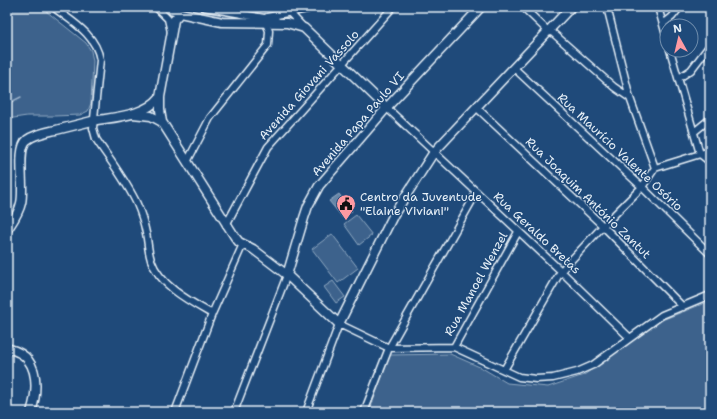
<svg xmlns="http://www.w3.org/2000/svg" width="717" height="419" viewBox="0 0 717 419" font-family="'Shantell Sans',sans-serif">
	<rect width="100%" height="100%" fill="#1f4a7a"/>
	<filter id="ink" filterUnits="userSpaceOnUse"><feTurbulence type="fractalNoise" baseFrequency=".025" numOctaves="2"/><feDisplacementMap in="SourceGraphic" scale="8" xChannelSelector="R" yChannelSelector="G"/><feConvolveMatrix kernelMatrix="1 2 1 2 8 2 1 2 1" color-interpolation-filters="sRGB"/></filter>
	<g filter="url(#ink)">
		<path fill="#3c628c" stroke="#92aac2" d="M7,7H41L86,43L91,51L93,61L91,103L88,111L80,115L54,116H27L7,119Z
			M168,7H192L230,14L233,16L234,18L233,19L226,20L174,9Z
			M356,215L372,235L359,245L344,224Z
			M332,234L358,268L338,283L312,249Z
			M333,281L345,297L336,303L324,287Z
			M710,301V412H369L390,355L450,354L482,368L507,383L548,387L584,375L662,320Z"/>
		<path fill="#6685a7" stroke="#9ab0c7" d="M339,194L352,211L343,218L329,201Z"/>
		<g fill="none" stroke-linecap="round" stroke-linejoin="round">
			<path stroke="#9ab0c7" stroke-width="1.5" d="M7,104L21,97"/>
			<defs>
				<path id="street" d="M53,7C71,21 96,34 100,60L93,128L96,139C109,159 127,182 137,204C141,213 144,223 146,233C148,242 148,251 151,260C160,286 189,301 212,314
					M156,7L168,19L171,32
					M161,7L180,13
					M203,7L276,20
					M523,7L548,31L553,33L614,87L630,98
					M607,7L630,98L655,168
					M658,7L667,39
					M289,12L304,28
					M267,17L317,7
					M663,24L672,17L680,7
					M670,50L700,154L710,162
					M514,68L642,187L710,254
					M679,78L691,70L710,45
					M476,107L603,226L683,307
					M387,108L561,271L630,338
					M694,132L710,119
					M187,162L210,118L268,45L269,31L266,23
					M226,225L268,147L393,7
					M454,347L518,232
					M504,370L561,271L603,226L642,187L655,168L710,151
					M175,412L212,314L243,244
					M234,412L287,275
					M306,412L339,324L389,348L454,347L519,377L536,379L553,378L577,372L593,365L662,315L710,295
					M364,412L389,348L477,192"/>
				<path id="secondary" d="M387,108L304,28L287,23L222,22L180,13L174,20L160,97V110L162,122L235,237L239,242L253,249L287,275L339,324L394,214L434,152L571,7
					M133,114L151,116L162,122
					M7,230C13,221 19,213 21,203C25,187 16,149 27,140C35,134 47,132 56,130C68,127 80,124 92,121C115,117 145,116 160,97
					M287,275L304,218L308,206L319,186L390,104L481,7
					M7,348C14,350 24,354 28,360C39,374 36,397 31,412"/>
			</defs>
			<use href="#street" stroke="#e8f1f8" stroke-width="9"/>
			<use href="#secondary" stroke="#e8f1f8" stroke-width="11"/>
			<use href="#street" stroke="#1f4a7a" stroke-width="6"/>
			<use href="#secondary" stroke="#1f4a7a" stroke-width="8"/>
		</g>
	</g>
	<defs>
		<symbol id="civic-pin" viewBox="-11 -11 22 30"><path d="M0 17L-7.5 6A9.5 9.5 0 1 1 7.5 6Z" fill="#ff9aa2" stroke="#1f4a7a"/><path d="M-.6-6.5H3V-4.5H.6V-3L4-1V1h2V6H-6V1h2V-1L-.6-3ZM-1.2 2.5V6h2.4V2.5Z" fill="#111"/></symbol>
	</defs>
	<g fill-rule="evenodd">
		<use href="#civic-pin" x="335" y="193" width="22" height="30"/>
	</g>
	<g text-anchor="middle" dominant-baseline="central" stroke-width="3" stroke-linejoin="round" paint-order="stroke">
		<g font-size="12" fill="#e8f1f8" stroke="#1f4a7a">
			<text transform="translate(309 85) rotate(-48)">Avenida Giovani Vassolo</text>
			<text transform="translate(358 124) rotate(-49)">Avenida Papa Paulo VI</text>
			<text transform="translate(620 152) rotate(43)">Rua Maurício Valente Osório</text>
			<text transform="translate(588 198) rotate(44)">Rua Joaquim António Zantut</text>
			<text transform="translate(537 233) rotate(43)">Rua Geraldo Bretas</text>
			<text transform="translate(476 284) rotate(-61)">Rua Manoel Wenzel</text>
		</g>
		<g font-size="12" fill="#e8f1f8" stroke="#1f4a7a" text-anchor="start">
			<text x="360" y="197">Centro da Juventude<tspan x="360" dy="14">"Elaine Viviani"</tspan></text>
		</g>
	</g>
	<rect width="717" height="419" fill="none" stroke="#1f4a7a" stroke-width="24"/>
	<rect x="12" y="12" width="693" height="395" fill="none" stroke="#e8f1f8" stroke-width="1.5" filter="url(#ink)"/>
	<g transform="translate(679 38) rotate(352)"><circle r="19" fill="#1f4a7a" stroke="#6f8dac"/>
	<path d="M0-3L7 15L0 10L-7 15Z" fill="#ff9aa2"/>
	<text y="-6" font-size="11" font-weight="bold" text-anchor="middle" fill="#e8f1f8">N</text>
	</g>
</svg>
